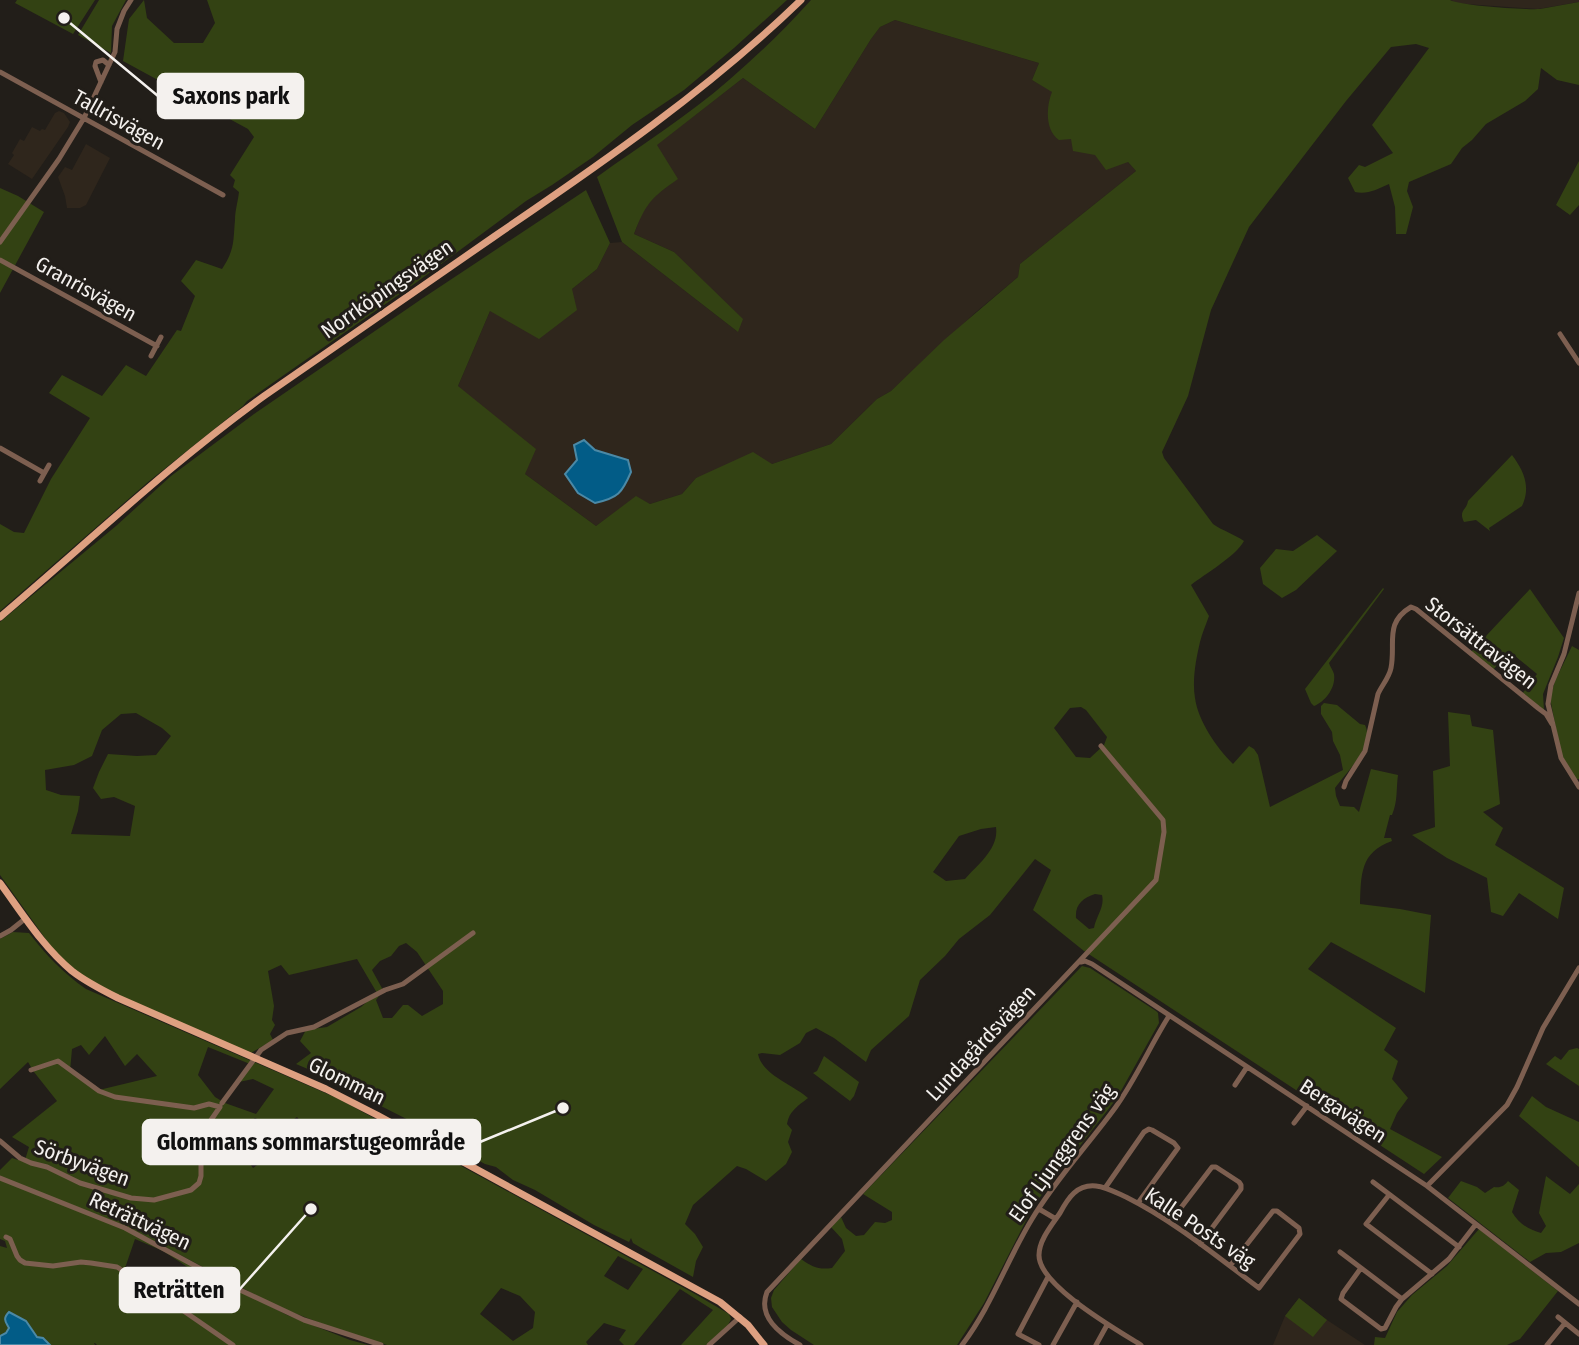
<svg xmlns="http://www.w3.org/2000/svg" width="1579" height="1345" viewBox="0 0 1579 1345" font-family="'Fira Sans Condensed',sans-serif">
	<rect width="100%" height="100%" fill="#221e19"/>
	<path fill="#2f261c" d="M1451,0H1579V2L1538,9L1479,5L1455,3Z
		M895,20L1039,63L1032,80L1050,90L1067,105L1095,155L1128,162L1136,171L1020,264L1018,277L976,312L891,391L877,399L831,444L772,464L696,478L682,494L650,504L636,497L596,526L525,474L458,386L490,311L572,289L597,269L610,243L622,242L738,332L674,252L634,234L643,210L655,196L677,179L656,145L743,78L815,129L871,39L880,27Z
		M59,111L64,113L70,122L68,127L32,179L8,164L14,155L12,153L20,139L24,141L32,127L40,131L42,129L45,130L55,113Z
		M86,144L110,158L86,205L80,208H67L65,196L58,177L65,167L72,170Z
		M1299,1298L1327,1320L1365,1345H1273L1285,1316Z"/>
	<path fill="#334213" fill-rule="evenodd" d="M17,0H95L73,34L15,3Z
		M99,0H126L112,26L111,53L78,35Z
		M144,0L147,18L174,43H203L215,23L207,0H787L734,48L684,90L632,125L593,157L552,185L526,201L417,282L247,401L243,406L148,482L0,611V524L14,532L24,533L51,479L90,418L49,393L62,375L102,396L126,365L146,376L177,330L181,331L195,296L181,281L196,260L222,269C235,249 233,242 235,220C235,211 238,201 239,192L233,187L235,180L230,175L254,137L248,129L123,61L129,19Z
		M811,0H1450C1462,6 1526,10 1540,9C1553,7 1566,4 1579,2V85L1557,80L1541,68L1538,89L1525,101L1486,124L1472,140L1462,148L1451,164L1409,182L1407,191L1413,207L1406,234H1396L1395,207L1389,184C1378,189 1367,195 1355,192L1348,178L1359,165L1365,167L1393,153L1372,125L1429,48L1416,44L1391,47L1346,101L1249,227L1211,310L1188,396L1162,452L1164,458L1213,524C1223,531 1234,534 1244,541C1236,556 1205,574 1191,585L1209,616C1206,625 1202,633 1200,642C1196,659 1192,680 1195,698C1198,721 1217,748 1233,764L1249,746L1254,749L1258,755L1270,807L1343,770L1340,755L1333,741L1332,732L1321,714V706L1324,703L1337,705L1360,724L1365,725C1375,746 1347,771 1335,788L1336,796L1340,806L1354,807L1359,812L1371,769L1398,775C1396,789 1398,801 1392,815H1390L1384,838H1391L1392,841C1360,852 1361,875 1360,904L1400,909L1431,915L1425,993L1331,942L1308,969L1396,1028L1384,1050L1398,1061L1392,1079L1408,1098L1397,1113L1390,1129L1442,1157L1424,1174L1084,951L1033,910L1051,870L1035,859L990,915L959,939L945,956L920,980L909,1016L871,1050L866,1062L834,1038L816,1028L806,1033L800,1043L780,1055L762,1053L758,1054C762,1075 794,1085 808,1098C798,1106 789,1111 787,1124L792,1130L788,1142L792,1152L786,1164L766,1181L746,1169L737,1166L693,1205L685,1224L695,1234L703,1247L696,1261L693,1277L643,1249L633,1243L631,1238L629,1242L594,1225L535,1190L513,1180L496,1167L485,1164L466,1154L444,1138L377,1104L343,1084L296,1064L311,1053L300,1041L306,1030L327,1027L361,1007L377,993L357,959L289,975L281,965L268,971L274,1006L272,1020L275,1025L270,1034L273,1040L251,1053L120,997L88,980L73,969L55,952L0,875V622L116,526L171,476L254,414L423,298L586,190L610,243L597,269L572,289L577,310L539,339L490,311L458,386L536,449L525,474L596,526L636,496L650,504L682,494L696,478L753,452L772,464L831,444L877,399L891,391L944,340L1018,277L1020,264L1136,171L1128,162L1106,170L1095,155L1073,151L1071,139L1059,140C1045,130 1046,107 1052,92L1032,80L1039,63L895,20L880,27L871,39L815,129L743,78L657,145L678,179C651,198 646,203 634,234L674,252L743,319L738,332L622,242L597,177C641,145 688,116 729,80C758,55 786,28 811,0ZM1081,707L1086,710L1107,737L1104,745L1090,758L1076,757L1054,728L1070,708ZM136,713L162,728L171,736L156,755L137,756L108,754L99,772L93,788L101,799L114,797L135,806L130,836L71,834L78,811L80,796L61,795L46,790L45,770L74,765L92,756L102,730L121,714ZM996,827C999,849 978,864 965,879L946,881L933,872L959,836L981,829ZM1095,894L1102,895C1105,907 1096,916 1094,928L1089,929L1076,918C1075,904 1083,898 1095,894ZM406,943L417,952L443,991V1004L422,1016L408,1005H403L392,1018H383L376,1000L383,990L372,970L380,961L391,956L399,946Z
		M1579,161V205L1570,215L1556,205Z
		M0,188L18,196L44,212L0,293Z
		M1512,455C1524,471 1531,487 1522,506L1489,528L1490,531L1476,520L1464,522C1458,510 1467,510 1468,501Z
		M1317,535L1337,551L1296,590L1282,598L1263,584L1260,568L1276,549L1293,551Z
		M1383,588L1384,589L1329,663C1330,667 1333,670 1334,674C1336,687 1326,701 1314,706L1311,703L1305,689Z
		M1530,589L1564,638L1558,657L1543,694L1544,710L1522,694L1537,674L1509,651L1493,670L1471,652Z
		M1572,646L1579,650V779H1576L1561,754L1550,698L1555,681Z
		M1448,712L1470,715L1472,726L1493,730L1500,804L1483,812L1503,828L1495,845L1564,888L1558,919L1519,893L1503,916L1491,912L1487,878L1447,858L1412,835L1435,827L1433,771L1450,766Z
		M13,932L29,933C46,955 63,973 86,989L339,1099L695,1294L729,1314L731,1319L728,1325L706,1345H681L713,1310L680,1289L634,1345H624L619,1340L626,1330L604,1323L586,1342L588,1345H387L351,1335L289,1311L265,1300L126,1226L0,1177V1170L12,1158L18,1160H25L29,1147L12,1137L57,1101L34,1072L28,1062L0,1089V939ZM105,1036L125,1066L137,1054L157,1076L103,1089L99,1091L70,1071L72,1049L81,1045L89,1055ZM208,1047L250,1064L239,1082L253,1079L274,1089L256,1114L225,1103L215,1097L198,1075ZM297,1117L308,1130L253,1168L230,1136L255,1118L280,1129ZM618,1256L643,1269L628,1290L604,1276ZM501,1288L520,1296L535,1312L533,1328L513,1341L480,1314Z
		M1082,966L1090,968L1156,1011L1158,1013L1159,1023L1117,1098L1034,1205L984,1303L957,1345H814L791,1330L782,1322L772,1307L771,1298L774,1290L801,1259C812,1267 819,1270 832,1268L845,1251L842,1239L831,1227L841,1217L846,1228L856,1236L864,1235L875,1222L885,1223L892,1220V1212L863,1194Z
		M1577,1048L1579,1049V1086L1546,1064L1555,1056L1561,1060L1569,1050Z
		M824,1056L859,1082L854,1096L850,1101L813,1073L817,1071Z
		M1532,1096L1546,1107L1579,1122V1167L1519,1116Z
		M1546,1176L1570,1194L1579,1184V1243L1561,1252L1546,1253L1530,1262L1448,1198L1461,1181L1477,1187L1485,1193L1494,1187C1501,1188 1504,1186 1508,1181L1519,1190L1512,1212C1518,1223 1529,1230 1541,1233L1546,1226L1539,1213Z
		M0,1180L117,1225L287,1315L350,1340L368,1345H235L176,1304L193,1280L189,1268L163,1251L135,1239L124,1271L129,1276L231,1345H97L95,1343H94L95,1345H50L43,1338L37,1337L26,1321L10,1313C9,1322 11,1334 0,1336V1246L7,1248L5,1241L0,1239Z
		M1479,1229L1558,1291L1520,1339L1507,1345H1374L1375,1337L1385,1338L1397,1312L1412,1295L1447,1266Z
		M1299,1298L1327,1320L1313,1337L1285,1316Z"/>
	<path fill="#025c87" stroke="#4b89a6" stroke-width="2" d="M584,440L595,450L628,460L631,472C622,493 618,498 595,503L578,493L565,474L577,460L574,445Z
		M9,1312L26,1321L37,1337L43,1338L50,1345H0V1336L6,1333L9,1328C6,1322 2,1319 9,1312Z"/>
	<g fill="none" stroke-linecap="round" stroke-linejoin="round">
		<path stroke="#7d5f50" stroke-width="5" d="M0,72L223,195
			M101,82L95,66L96,62L103,60L109,65
			M0,242L59,159L84,118L115,52L117,29L124,11L131,0
			M0,260L157,346
			M1560,334L1579,363
			M151,356L161,337
			M0,448L44,473
			M40,481L49,465
			M1579,593L1564,654L1551,685L1548,704L1561,758L1579,787
			M1344,787L1346,781L1365,751L1378,694C1382,685 1389,678 1391,668C1396,643 1384,623 1411,607L1416,609L1538,708L1546,714L1552,724
			M0,936L11,930L26,918
			M1081,962L1085,961L1092,964L1427,1186L1579,1304
			M1235,1085L1247,1067
			M222,1103L261,1050L287,1033L314,1027L385,990L403,984L473,933
			M1294,1123L1307,1106
			M0,1141L20,1158L31,1163L47,1167L80,1183L131,1198L154,1200L191,1190L199,1183L201,1176V1138L204,1130L220,1107L209,1104L194,1108L115,1097L99,1091L58,1061L31,1070
			M0,1178L125,1228L240,1290L304,1320L381,1345
			M1373,1182L1459,1247
			M1427,1186L1507,1105L1517,1087L1543,1028L1579,968
			M1105,1188L1144,1132L1149,1129L1152,1130L1174,1143L1178,1148L1138,1203
			M1389,1195L1366,1224L1432,1274
			M1039,1209L1056,1219
			M1170,1222L1212,1167H1216L1239,1182L1241,1185V1189L1200,1244
			M6,1237L10,1239L17,1256L20,1260L25,1263L53,1266L81,1262L91,1263L117,1267L146,1285L233,1345
			M1340,1252L1402,1299
			M1361,1268L1343,1293L1341,1299L1381,1329L1385,1328L1396,1307L1402,1299L1449,1259L1476,1224
			M1558,1317L1579,1334
			M709,1345L740,1317
			M800,1345C780,1334 757,1317 767,1292L1156,880L1164,832L1163,820L1101,746
			M962,1345C991,1307 1007,1260 1032,1219C1056,1179 1088,1145 1115,1108C1136,1079 1150,1046 1169,1016
			M1039,1345L1018,1334L1048,1277
			M1053,1345L1077,1302
			M1096,1345L1107,1325
			M1141,1345C1117,1330 1038,1285 1039,1255C1039,1240 1052,1225 1060,1213C1068,1198 1077,1184 1096,1186C1106,1187 1117,1193 1126,1197C1174,1221 1216,1256 1259,1288L1300,1234L1299,1228L1277,1211H1273L1230,1266
			M1547,1345L1565,1323"/>
		<path stroke="#dea081" stroke-width="7" d="M0,617C87,543 171,463 264,396C341,342 418,289 495,236C602,163 708,90 801,0
			M0,883C22,913 43,947 72,971C86,982 102,990 118,998L326,1089L377,1115L720,1302L748,1325L764,1345"/>
	</g>
	<g text-anchor="middle" dominant-baseline="central" stroke-width="6" stroke-linejoin="round" paint-order="stroke">
		<g font-size="21" fill="#f4f1ee" stroke="#221e19">
			<text transform="translate(119 120) rotate(29)">Tallrisvägen</text>
			<text transform="translate(86 289) rotate(29)">Granrisvägen</text>
			<text transform="translate(387 289) rotate(-35)">Norrköpingsvägen</text>
			<text transform="translate(1481 643) rotate(38)">Storsättravägen</text>
			<text transform="translate(981 1043) rotate(-47)">Lundagårdsvägen</text>
			<text transform="translate(347 1081) rotate(26)">Glomman</text>
			<text transform="translate(1343 1111) rotate(33)">Bergavägen</text>
			<text transform="translate(1062 1153) rotate(-54)">Elof Ljunggrens väg</text>
			<text transform="translate(82 1163) rotate(20)">Sörbyvägen</text>
			<text transform="translate(140 1221) rotate(25)">Reträttvägen</text>
			<text transform="translate(1200 1228) rotate(34)">Kalle Posts väg</text>
		</g>
	</g>
	<path fill="none" stroke="#f4f1ee" stroke-width="2.5" d="M64 18L158 96M563 1108L480 1142M311 1209L239 1290"/>
	<g fill="#f4f1ee" stroke="#221e19" stroke-width="2.5">
		<circle cx="64" cy="18" r="7"/>
		<circle cx="563" cy="1108" r="7"/>
		<circle cx="311" cy="1209" r="7"/>
	</g>
	<g fill="#f4f1ee" stroke="#f4f1ee" stroke-width="2.5">
		<rect x="158" y="74" width="145" height="44" rx="7"/>
		<rect x="143" y="1120" width="337" height="44" rx="7"/>
		<rect x="120" y="1268" width="119" height="44" rx="7"/>
	</g>
	<g font-size="23" text-anchor="middle" font-weight="bold" fill="#111">
		<text x="231" y="104">Saxons park</text>
		<text x="311" y="1150">Glommans sommarstugeområde</text>
		<text x="179" y="1298">Reträtten</text>
	</g>
</svg>
